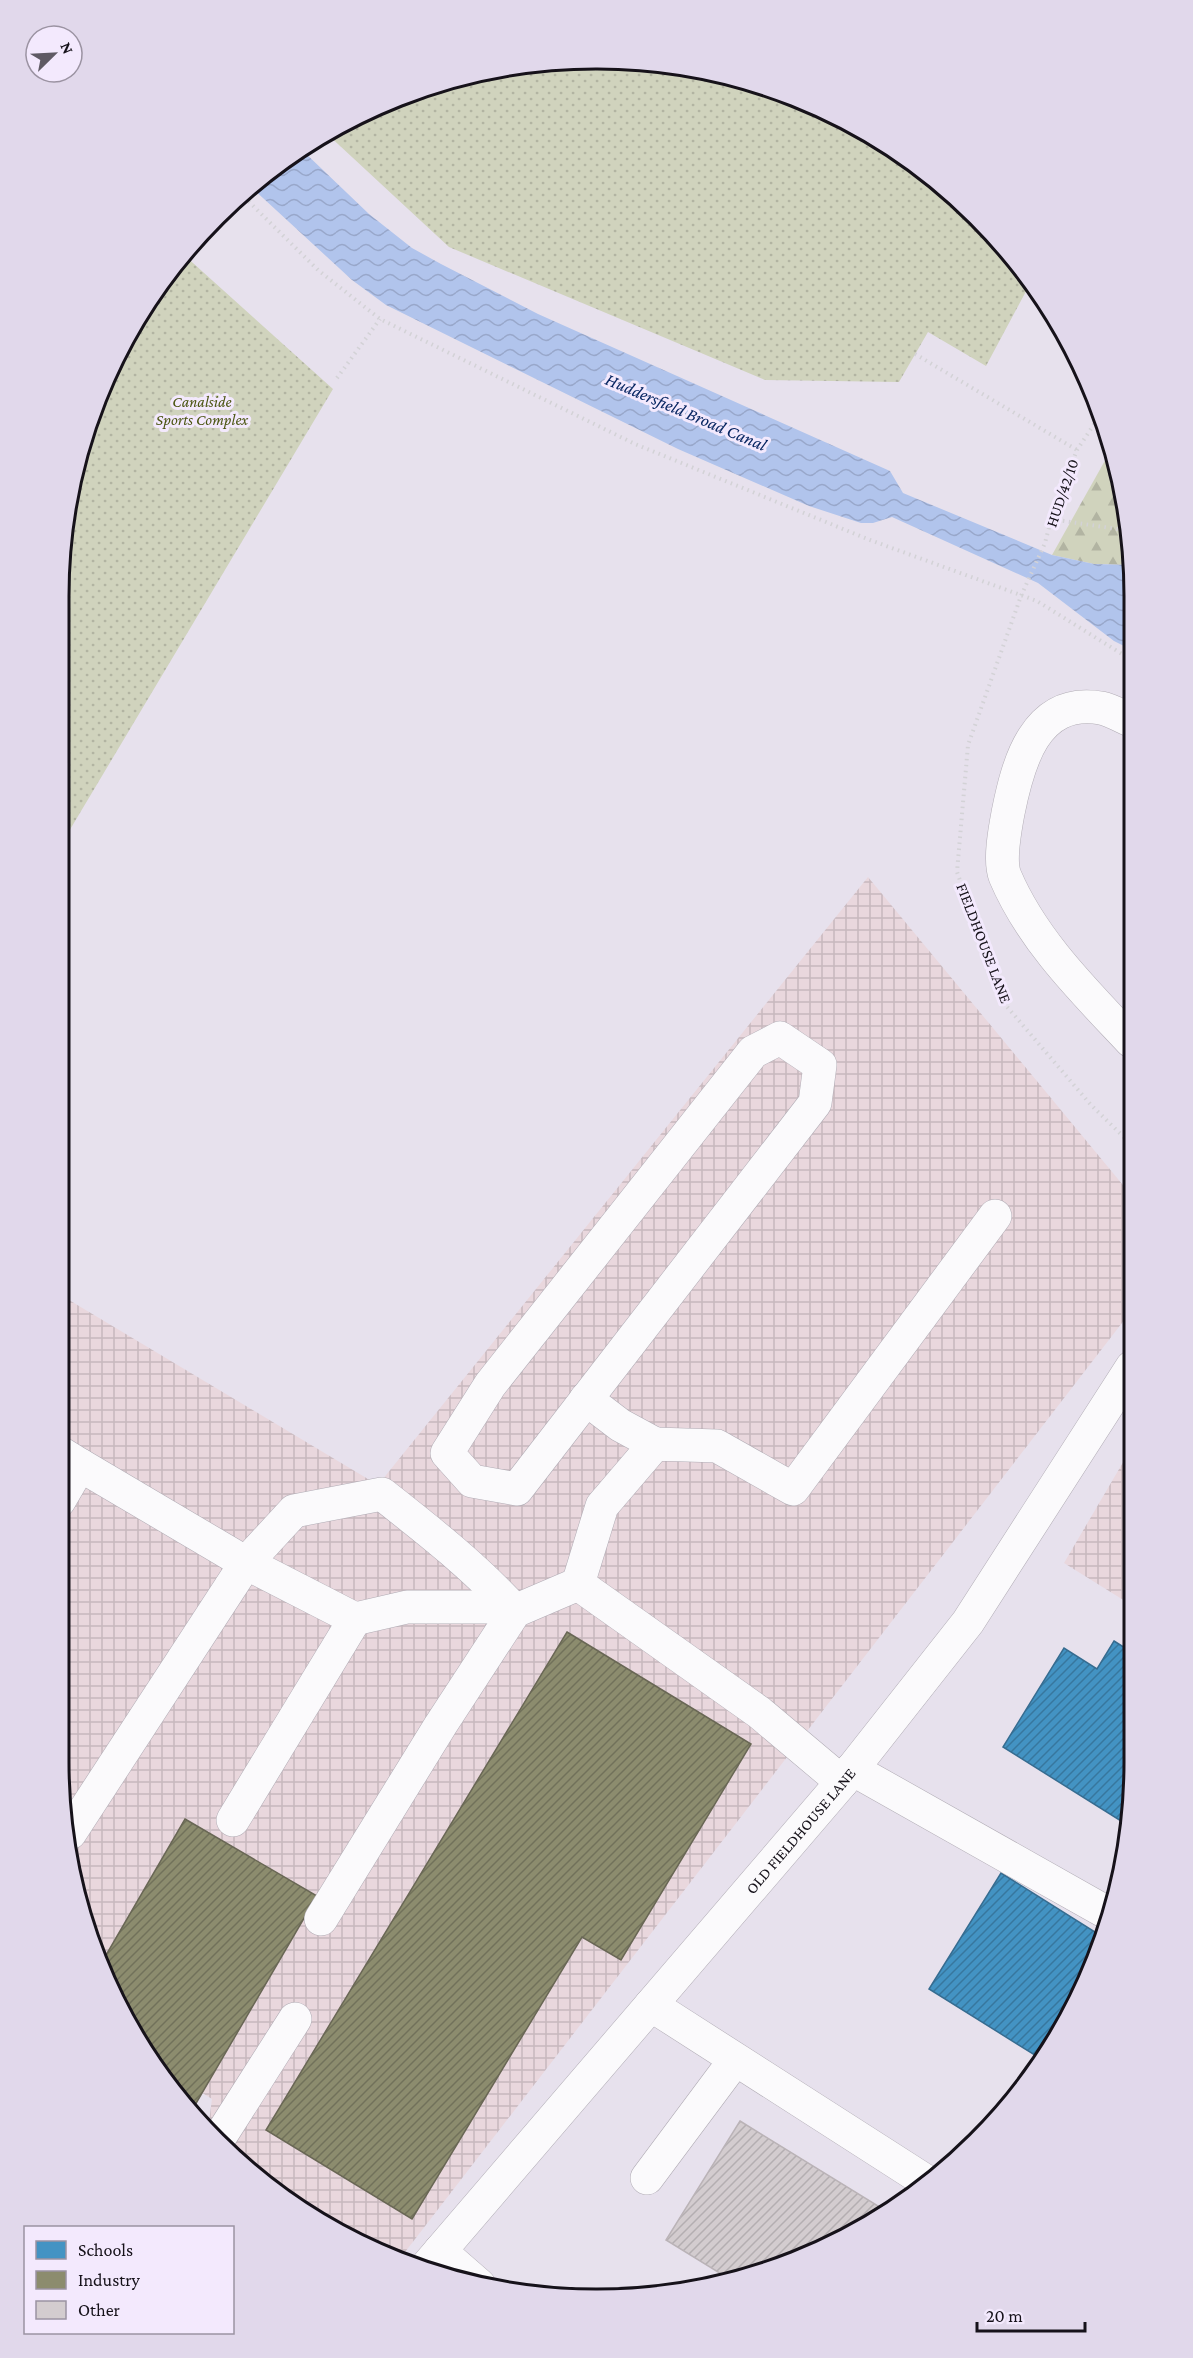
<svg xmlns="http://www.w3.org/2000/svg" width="1193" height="2358" viewBox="0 0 1193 2358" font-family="'Crimson Pro',serif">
	<defs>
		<pattern id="industrial-grid" width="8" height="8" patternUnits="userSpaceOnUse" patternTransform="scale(1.5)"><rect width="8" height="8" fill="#e9d7dd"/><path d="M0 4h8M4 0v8" fill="none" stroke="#c7b8bd"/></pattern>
		<pattern id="grass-dots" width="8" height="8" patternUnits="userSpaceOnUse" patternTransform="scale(1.5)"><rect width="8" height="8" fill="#d0d3bd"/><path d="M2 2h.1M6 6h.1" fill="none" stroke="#b2b4a2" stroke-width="1.8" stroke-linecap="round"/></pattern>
		<pattern id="forest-firs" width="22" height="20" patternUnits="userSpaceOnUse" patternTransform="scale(1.5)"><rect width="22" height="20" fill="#d0d3bd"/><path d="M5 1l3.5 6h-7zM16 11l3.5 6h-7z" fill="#b2b4a2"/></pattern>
		<pattern id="water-waves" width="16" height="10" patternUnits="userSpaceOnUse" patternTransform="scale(1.5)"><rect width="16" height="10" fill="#b1c4ec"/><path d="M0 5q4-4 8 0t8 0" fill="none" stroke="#98a7ca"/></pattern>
		<pattern id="schools-hatch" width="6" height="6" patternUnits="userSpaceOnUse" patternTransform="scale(1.5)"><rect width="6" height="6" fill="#4393c3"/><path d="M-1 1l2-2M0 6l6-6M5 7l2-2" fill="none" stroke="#37779e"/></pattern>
		<pattern id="industry-hatch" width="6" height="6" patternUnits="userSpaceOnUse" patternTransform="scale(1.5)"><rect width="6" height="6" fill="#8c8c6e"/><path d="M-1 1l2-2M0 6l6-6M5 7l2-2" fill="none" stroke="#71715a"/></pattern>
		<pattern id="building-hatch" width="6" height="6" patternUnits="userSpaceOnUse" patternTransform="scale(1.5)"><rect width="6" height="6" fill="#d3cccf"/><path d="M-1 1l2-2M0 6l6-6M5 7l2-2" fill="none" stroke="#b4aeb1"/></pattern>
	</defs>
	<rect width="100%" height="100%" fill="#e7e1ed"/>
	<path fill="url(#industrial-grid)" d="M868,877L1132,1196V1310L402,2256L327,2227L242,2166L208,2129L212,2099L157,2065L87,1935L59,1761V1294L378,1485Z
		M1132,1447L1133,1606L1064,1563Z"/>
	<path fill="url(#grass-dots)" d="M631,60L735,77L834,114L951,192L1031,282L986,366L928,332L899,382L765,380L449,247L325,132L423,87L526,63Z
		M183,254L333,389L59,848L60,562L77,458L114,359L169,269Z"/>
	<path fill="url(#forest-firs)" d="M1112,448L1130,527V565L1094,564L1052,555Z"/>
	<path fill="#d0d3bd" d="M172,267L183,276L126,339L169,269Z"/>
	<path fill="url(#water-waves)" d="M301,149L369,214L412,248L441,264L538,314L890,471L903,493L1052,555L1094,564L1130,565V649L1114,641L1038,583L892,517L873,523H861L809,506L678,449L386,305L352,280L250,186Z"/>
	<path fill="url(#schools-hatch)" stroke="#366c90" stroke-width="1.5" d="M1114,1641L1133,1653V1796L1129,1826L1003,1747L1064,1648L1097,1669Z
		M1001,1873L1103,1937L1079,1999L1038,2057L929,1989Z"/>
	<path fill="url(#industry-hatch)" stroke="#696755" stroke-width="1.5" d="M567,1632L751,1744L621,1960L582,1937L412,2219L266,2130Z
		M185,1819L317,1896L191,2112L170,2089L102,1962Z"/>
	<path fill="url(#building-hatch)" stroke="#bab3b7" stroke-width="1.5" d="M740,2121L883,2209L834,2244L726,2277L666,2240Z"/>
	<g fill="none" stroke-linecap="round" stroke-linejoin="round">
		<defs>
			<g id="minor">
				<path d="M1130,720C1121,716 1111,710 1101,708C1035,697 1018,763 1008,813C1005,829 999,861 1005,876C1032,940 1084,991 1131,1041"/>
				<path d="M780,1038L820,1065L815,1103L517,1489L472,1481L447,1453L490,1385L753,1052Z"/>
				<path d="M586,1399L620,1425L655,1444"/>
				<path d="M80,1465L246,1563L294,1511L382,1494C429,1531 475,1567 515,1611"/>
				<path d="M59,1501L80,1465L59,1452"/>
				<path d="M852,1769L1111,1915"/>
				<path d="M842,1782L760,1713L578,1584L602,1506L655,1444L717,1446L793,1489L995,1216"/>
				<path d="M233,1820L355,1619L407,1607H488L515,1611"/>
				<path d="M70,1833L246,1563L355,1619"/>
				<path d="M321,1919L440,1726L515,1611L578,1584"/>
				<path d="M651,2005L924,2180"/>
				<path d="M218,2140L295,2019"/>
				<path d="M647,2178L735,2060"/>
				<path d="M440,2251L479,2285"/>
				<path id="s1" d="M428,2265L842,1782L968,1622L1132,1367"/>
			</g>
		</defs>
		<use href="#minor" stroke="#b1acb5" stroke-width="34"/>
		<path stroke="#d3d2d6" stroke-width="4" stroke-dasharray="1.5 4.5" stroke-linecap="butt" d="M240,193L318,270L380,319L635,444L870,540L1037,601L1130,659
			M915,354L1077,450
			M337,378L380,319
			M1101,414L1077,450L1054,508L1045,543L1021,596L968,745L957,872L1003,1002L1091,1105L1132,1145
			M1051,519L1130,531"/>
		<use href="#minor" stroke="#fbfafc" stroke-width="33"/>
	</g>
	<g text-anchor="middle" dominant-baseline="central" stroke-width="6" stroke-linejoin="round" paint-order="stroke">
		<g font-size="16" font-style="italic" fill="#4c5613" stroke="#f3e9fd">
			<text x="202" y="401">Canalside<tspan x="202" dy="18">Sports Complex</tspan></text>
		</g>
		<g font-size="16" fill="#16121a" stroke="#f3e9fd">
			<text transform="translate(1062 493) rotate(-71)">HUD/42/10</text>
			<text transform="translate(984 943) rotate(69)">FIELDHOUSE LANE</text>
			<text stroke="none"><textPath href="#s1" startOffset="572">OLD FIELDHOUSE LANE</textPath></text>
		</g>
		<g font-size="18" font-style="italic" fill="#082662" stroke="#f3e9fd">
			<text transform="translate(686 412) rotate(23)">Huddersfield Broad Canal</text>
		</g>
	</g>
	<path d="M0 0H1193V2358H0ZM596 69H597A527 527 0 0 1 1124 596V1762A527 527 0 0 1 597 2289H596A527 527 0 0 1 69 1762V596A527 527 0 0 1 596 69Z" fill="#e1d8eb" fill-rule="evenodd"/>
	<path fill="none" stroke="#16121a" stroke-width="3" d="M596 69H597A527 527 0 0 1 1124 596V1762A527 527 0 0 1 597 2289H596A527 527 0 0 1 69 1762V596A527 527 0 0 1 596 69Z"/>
	<rect x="24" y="2226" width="210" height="108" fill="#f3e9fd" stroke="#9b93a2" stroke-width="1.5"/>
	<rect x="36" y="2241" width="30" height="18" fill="#4393c3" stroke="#9b93a2" stroke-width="1.5"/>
	<text x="78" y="2256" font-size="18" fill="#16121a">Schools</text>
	<rect x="36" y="2271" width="30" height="18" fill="#8c8c6e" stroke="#9b93a2" stroke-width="1.5"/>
	<text x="78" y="2286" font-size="18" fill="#16121a">Industry</text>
	<rect x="36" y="2301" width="30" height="18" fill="#d3cccf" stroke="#9b93a2" stroke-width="1.5"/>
	<text x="78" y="2316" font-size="18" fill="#16121a">Other</text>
	<g transform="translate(54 54) rotate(66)"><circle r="28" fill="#f3e9fd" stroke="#9b93a2" stroke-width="1.5"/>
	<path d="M0-4.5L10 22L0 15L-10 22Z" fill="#5f5a64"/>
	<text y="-9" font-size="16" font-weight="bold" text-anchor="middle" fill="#16121a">N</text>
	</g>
	<path d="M977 2322v9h108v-9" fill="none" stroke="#16121a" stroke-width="3"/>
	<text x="986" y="2322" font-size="18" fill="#16121a" stroke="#f3e9fd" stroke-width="4.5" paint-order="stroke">20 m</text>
</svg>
